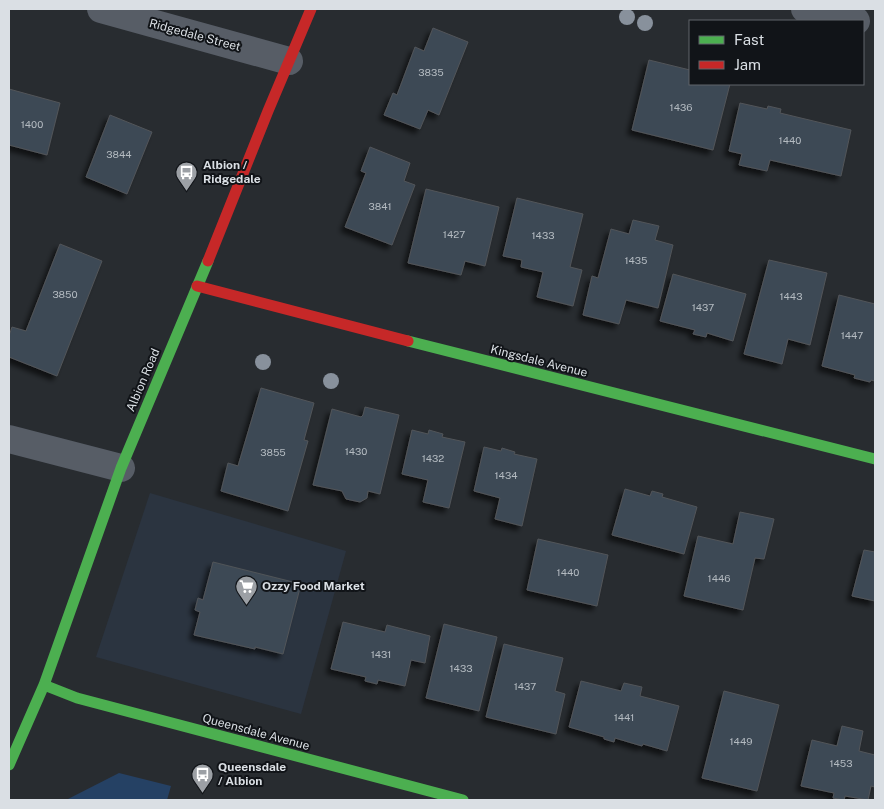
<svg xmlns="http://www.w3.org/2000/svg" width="884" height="809" viewBox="0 0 884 809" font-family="'Public Sans',sans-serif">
	<defs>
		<filter id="shadow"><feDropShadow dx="-4.5" dy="4.5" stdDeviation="2.5" flood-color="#0009"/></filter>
	</defs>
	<rect width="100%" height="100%" fill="#282c30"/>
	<path fill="#2b3440" d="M150,493L346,551L301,714L96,657Z"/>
	<path fill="#254164" d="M119,773L171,786L167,800H66Z"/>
	<path fill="#3d4954" stroke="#525559" filter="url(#shadow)" d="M433,28L468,42L439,115L428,110L420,129L384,115L393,93L397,95L415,47L424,51Z
		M649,60L690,70V84H730L713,150L632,130Z
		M9,89L60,103L47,155L9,145Z
		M740,103L767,109L768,106L781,109L780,113L851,130L841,176L770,160L767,171L739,165L742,154L729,151Z
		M110,115L152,132L127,194L86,177Z
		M370,147L410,163L404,181L415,185L392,245L345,227L366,173L361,171Z
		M426,189L499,207L485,266L465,261L461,275L408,263Z
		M517,198L583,214L570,267L582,270L573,306L537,297L543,272L521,267L522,260L503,256Z
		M633,220L659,226L655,240L673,245L658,308L626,300L619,324L583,315L592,276L598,278L611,229L629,234Z
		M60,244L102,261L57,376L9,357V336L12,327L26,331Z
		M769,260L827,273L810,345L788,339L782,364L744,354Z
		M673,274L746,294L733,341L707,333L706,337L693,334L695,330L660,321Z
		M839,295L875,304V381L871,380L870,382L854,378L855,375L822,366Z
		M261,388L314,403L304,440L308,441L288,511L221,491L228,463L238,466Z
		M365,407L399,415L380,494L368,491L367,498L360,502L346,499L342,491L313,485L332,409L361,417L363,415Z
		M412,430L428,434L429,430L443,434L442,437L465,442L449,508L423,502L428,480L402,474Z
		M484,447L501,451L502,448L515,452L514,454L537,459L522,526L495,519L500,498L474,491Z
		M625,489L650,496L652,491L663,494L662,497L697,507L684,554L612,535Z
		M740,512L774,519L764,559L755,558L743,610L684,596L698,536L733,544Z
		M538,539L608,555L597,606L527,590Z
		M864,550L875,552V601L852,596Z
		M213,562L301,584L283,654L255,647V649L194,635L200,612L195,610L198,598L203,600Z
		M343,622L385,632L387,625L430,636L425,663L411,660L405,686L378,680L377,684L365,681L366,677L331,669Z
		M444,624L497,637L479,711L426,698Z
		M504,644L563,658L555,691L565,694L556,734L486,717Z
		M581,681L621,691L624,683L642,687L640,696L679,706L667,751L643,744L642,746L615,738L614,742L604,739V737L569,727Z
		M724,691L779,705L757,791L702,778Z
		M842,726L863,731L859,751L875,755V787L871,786L868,800L845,796L844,800L833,798L834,793L801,786L812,740L837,746Z"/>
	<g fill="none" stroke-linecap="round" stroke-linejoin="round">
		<path stroke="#575d66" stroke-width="28" d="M101,9L289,61
			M805,9L856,21
			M9,439L121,468"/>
		<path stroke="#4caf50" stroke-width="11" d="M408,341L875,459
			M44,685L77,698L463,800
			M9,765L44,685L121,468L208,261"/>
		<path stroke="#c62828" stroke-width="11" d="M208,261L268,111L311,9
			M197,286L408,341"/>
	</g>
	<g fill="#88919c">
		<circle cx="627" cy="17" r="8"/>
		<circle cx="645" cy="23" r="8"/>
		<circle cx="263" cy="362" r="8"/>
		<circle cx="331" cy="381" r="8"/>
		<circle cx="204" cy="775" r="8"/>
	</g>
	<defs>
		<symbol id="bus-pin" viewBox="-11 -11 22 30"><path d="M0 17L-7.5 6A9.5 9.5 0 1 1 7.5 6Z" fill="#9ca0a5" stroke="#111418"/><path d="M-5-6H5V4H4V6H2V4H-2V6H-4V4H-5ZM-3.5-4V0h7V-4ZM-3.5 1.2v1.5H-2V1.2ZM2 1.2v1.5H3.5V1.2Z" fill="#fff"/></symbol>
		<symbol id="supermarket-pin" viewBox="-11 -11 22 30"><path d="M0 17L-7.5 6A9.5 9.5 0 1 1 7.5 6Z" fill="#9ca0a5" stroke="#111418"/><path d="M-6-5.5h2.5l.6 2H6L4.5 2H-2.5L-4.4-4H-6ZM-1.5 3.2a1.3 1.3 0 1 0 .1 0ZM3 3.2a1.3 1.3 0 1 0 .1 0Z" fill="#fff"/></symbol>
	</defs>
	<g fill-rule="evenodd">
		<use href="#bus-pin" x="174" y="160" width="25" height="34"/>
		<use href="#supermarket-pin" x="234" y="574" width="25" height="34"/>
		<use href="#bus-pin" x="190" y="762" width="25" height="34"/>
	</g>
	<g text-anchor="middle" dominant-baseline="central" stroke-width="4" stroke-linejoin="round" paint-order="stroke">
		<g font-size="10" fill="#b3bac0">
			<text x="431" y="72">3835</text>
			<text x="681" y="107">1436</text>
			<text x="32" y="124">1400</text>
			<text x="790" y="140">1440</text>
			<text x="119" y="154">3844</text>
			<text x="380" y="206">3841</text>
			<text x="454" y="234">1427</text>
			<text x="543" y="235">1433</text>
			<text x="636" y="260">1435</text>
			<text x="65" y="294">3850</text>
			<text x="791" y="296">1443</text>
			<text x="703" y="307">1437</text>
			<text x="852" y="335">1447</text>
			<text x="356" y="451">1430</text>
			<text x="273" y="452">3855</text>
			<text x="433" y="458">1432</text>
			<text x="506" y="475">1434</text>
			<text x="568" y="572">1440</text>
			<text x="719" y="578">1446</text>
			<text x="381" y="654">1431</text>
			<text x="461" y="668">1433</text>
			<text x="525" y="686">1437</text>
			<text x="624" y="717">1441</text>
			<text x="741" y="741">1449</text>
			<text x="841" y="763">1453</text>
		</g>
		<g font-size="12" fill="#dadfe4" stroke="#111418">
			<text transform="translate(195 35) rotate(15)">Ridgedale Street</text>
			<text transform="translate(539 361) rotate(14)">Kingsdale Avenue</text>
			<text transform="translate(143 380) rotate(-67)">Albion Road</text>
			<text transform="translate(256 732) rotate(15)">Queensdale Avenue</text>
		</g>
		<g font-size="12" font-weight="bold" fill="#dadfe4" stroke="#111418" text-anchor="start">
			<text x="203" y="165">Albion /<tspan x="203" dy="14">Ridgedale</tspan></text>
			<text x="262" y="586">Ozzy Food Market</text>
			<text x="218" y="767">Queensdale<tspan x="218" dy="14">/ Albion</tspan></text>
		</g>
	</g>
	<rect width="884" height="809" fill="none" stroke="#dadfe4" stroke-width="20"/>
	<rect x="689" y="20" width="175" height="65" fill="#111418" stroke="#61656a"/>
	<rect x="699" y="36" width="25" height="8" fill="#4caf50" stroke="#61656a"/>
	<text x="734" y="45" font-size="15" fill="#dadfe4">Fast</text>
	<rect x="699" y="61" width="25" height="8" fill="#c62828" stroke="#61656a"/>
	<text x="734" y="70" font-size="15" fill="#dadfe4">Jam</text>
</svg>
